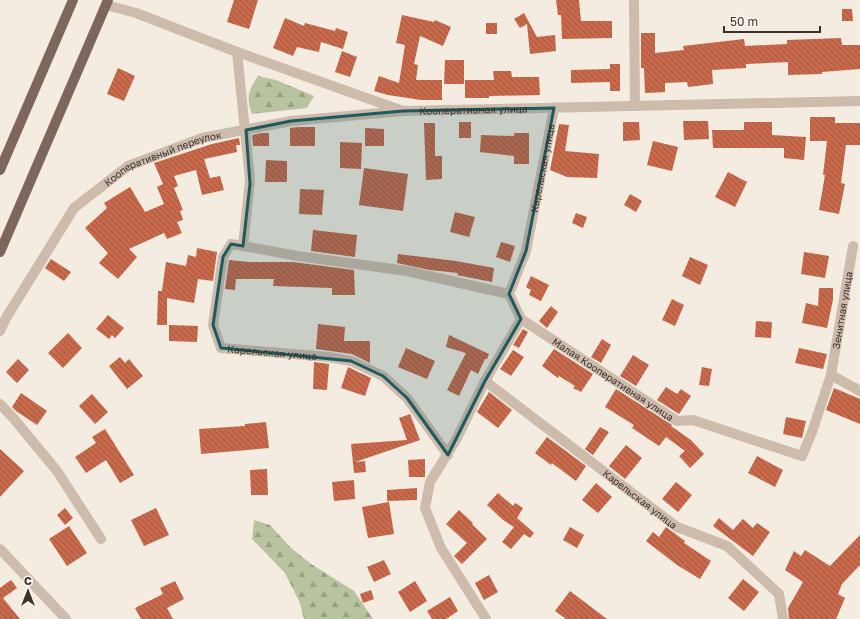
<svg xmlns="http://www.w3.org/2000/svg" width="860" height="619" viewBox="0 0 860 619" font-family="'Golos Text',sans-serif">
	<defs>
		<pattern id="forest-firs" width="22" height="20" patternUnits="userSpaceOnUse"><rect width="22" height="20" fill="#b8c4a0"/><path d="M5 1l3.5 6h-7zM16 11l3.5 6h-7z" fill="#97a083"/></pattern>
		<pattern id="building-back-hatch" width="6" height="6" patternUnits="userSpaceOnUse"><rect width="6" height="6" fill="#c8694b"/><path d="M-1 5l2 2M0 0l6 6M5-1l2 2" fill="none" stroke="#a4573f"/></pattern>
	</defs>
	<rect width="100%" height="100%" fill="#f4ebe1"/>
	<path fill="url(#forest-firs)" d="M258,76L276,80L314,96L307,108L252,114C246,97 248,91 258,76Z
		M254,520L270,525L290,547L311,564L354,591L373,619H304L300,603L285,573L252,539Z"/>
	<path fill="url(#building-back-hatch)" d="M234,0H258L249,29L227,22Z
		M556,0H579L581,21H612V38L562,39L561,15H558Z
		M842,9H852L853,21H842Z
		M524,13L537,37L555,35L556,51L530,54L527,24L520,28L514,19Z
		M402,15L434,22L435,20L451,27L443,46L420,36L414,64L418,65L416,80H442V100H421L388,95L374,91L379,76L399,83L405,45L396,43Z
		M285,18L304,26L305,23L335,31L336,28L348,32L343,49L321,42L319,52L297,47L293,56L273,48Z
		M486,23H497V34H486Z
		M641,33H655V53L684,50L683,46L744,39L745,46L787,44V40L841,38L842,45H860V69L822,72V74L788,75V62L746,64V68L712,70L713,84L688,87L687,82L665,83V92L645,93L644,68H641Z
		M342,51L357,57L350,77L335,72Z
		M445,60H464V84H444Z
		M610,64H620V91H610V82L571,83V70L610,69Z
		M118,68L135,76L124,101L107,94Z
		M493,71H511L512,77H539L540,95L489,96V98H465V80H494Z
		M810,117H835V123H860V145H846L841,183L845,184L839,214L819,210L825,175H823L827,141H810Z
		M683,121H708L709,139L684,140Z
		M459,122H471V138H459Z
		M623,122H639L640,140L623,141Z
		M744,122H772V135L806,137L804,160L784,158V148H713L712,130H744Z
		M424,123H435V156H442V179L426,180Z
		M559,124L569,125L565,151L599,154L597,178L567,177L550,170Z
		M299,127H315V146H290V128Z
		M365,128L384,129V146H365Z
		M262,133H269V146H253L252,135Z
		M514,133H529V164H514V156L480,152L481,135L514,136Z
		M239,138L240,145H236L237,152L204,159L210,178L220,176L224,190L202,195L196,170L174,176L178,186L174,188L183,210L180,211L183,220L177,222L182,233L167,239L164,233L129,249L137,257L118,279L99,263L108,253L85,228L107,208L104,203L130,187L145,212L164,204L157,187L163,184L154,163L212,144Z
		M653,141L678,147L672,171L647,165Z
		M340,142L362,143L361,169L340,168Z
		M266,160L287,161V182H265Z
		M364,168L408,174L403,211L359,205Z
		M728,172L747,182L735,207L715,197Z
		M300,189L324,190L322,215L299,214Z
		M630,194L642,201L636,212L624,205Z
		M455,212L475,217L469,237L450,232Z
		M576,213L587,217L583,228L572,223Z
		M313,230L357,235L355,257L311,251Z
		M501,242L515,246L510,262L496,257Z
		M197,248L217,252L213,281L198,279L194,303L167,298V325H157L158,291H162L166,262L186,266L188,255L196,257Z
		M804,252L829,256L825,278L801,274Z
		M398,254L456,261L494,268L492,282L457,275L458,273L430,270L397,263Z
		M690,257L708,265L700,285L682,276Z
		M51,259L71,272L64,281L45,268Z
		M229,260L249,262H293L354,270L355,295H332V288L273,286L274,279H236L235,290L225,289Z
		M531,276L549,285L541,301L529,295L531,290L526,287Z
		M819,288H833V300L827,328L802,323L806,303L818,306Z
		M672,299L684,305L675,326L662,320Z
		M551,306L558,312L547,328L539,321Z
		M108,315L124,328L115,338L112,335L109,339L96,329Z
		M756,321L772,322L771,338L755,337Z
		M318,324L345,327L344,341H370V363L352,354L316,349Z
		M169,325L198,326L197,342L169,341Z
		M523,329L528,332L519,348L513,345Z
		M68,333L82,348L63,368L48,353Z
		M449,335L489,354L487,359H485L478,374L471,370L459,396L447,390L466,353L446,347Z
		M602,339L611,345L601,363L591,357Z
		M406,348L435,361L427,379L398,367Z
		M799,348L827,354L823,369L795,363Z
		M554,349L593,374L581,392L573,388L575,386L559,376L558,378L542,366Z
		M513,350L524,357L511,376L500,369Z
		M633,355L649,365L636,386L620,376Z
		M120,357L125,363L129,359L143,376L127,389L109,366Z
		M18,359L29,370L17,383L6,372Z
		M314,362L329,364L327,390L313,389Z
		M348,367L371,378L365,396L341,388Z
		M702,367L712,369L709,386L699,385Z
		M666,387L677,394L681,389L691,396L679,414L657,400Z
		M834,388L860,399V424L826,410Z
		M616,389L672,425L671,426L691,440L704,454L690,468L679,456L685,451L666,437L659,446L632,428L634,425L605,407Z
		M489,392L512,410L498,428L477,412Z
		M21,393L47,411L37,425L16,411L12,407Z
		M92,394L108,412L95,424L79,406Z
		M410,414L420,440L355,462L365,461L366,472L354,473L351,444L407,440L399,418Z
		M786,417L806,421L802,438L783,434Z
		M266,422L269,448L201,454L199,429L245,426V424Z
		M600,427L609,432L593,455L585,449Z
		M105,429L134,475L120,483L106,460L86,473L75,457L96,443L92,437Z
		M547,437L586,466L576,481L552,463L551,465L535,453Z
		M626,445L642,458L625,479L609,466Z
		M0,449L24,471L0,497Z
		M757,456L783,470L775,487L748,473Z
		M425,459V477H409L408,460Z
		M267,469L268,495H251L250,470Z
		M354,480L355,499L334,501L332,482Z
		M676,482L692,495L678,512L662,499Z
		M596,483L612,497L598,513L582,500Z
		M417,488V500L387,501V490Z
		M498,493L513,506L515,503L523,508L517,518L534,533L530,538L524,534L511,549L502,542L514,527L503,520L487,505Z
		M389,502L394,534L368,538L362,507Z
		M65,508L73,518L65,525L57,515Z
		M156,508L169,535L144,546L131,520Z
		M459,510L473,523L472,524L487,539L462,564L454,556L467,543L446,524Z
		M719,518L733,530L743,519L753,528L757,523L770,532L753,556L713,526Z
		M69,526L87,553L67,566L49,539Z
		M570,527L584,535L577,548L563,540Z
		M666,527L685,541L684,543L711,561L700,579L677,565L646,541L653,532L659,537Z
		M860,535V565L842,584L838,594L845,598L836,619H789L788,608L803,582L785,570L794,551L801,556L805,550L830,566Z
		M384,560L391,574L374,582L367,567Z
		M489,575L498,592L484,600L475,583Z
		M743,579L759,592L744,611L728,598Z
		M11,580L17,588L3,598L20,619H0V588Z
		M175,581L184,599L167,608L173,619H141L135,608L163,594L160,588Z
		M415,581L427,601L410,612L398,592Z
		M371,590L374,599L363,603L360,594Z
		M570,591L607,619H566L555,611Z
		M450,597L458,611L446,619H432L427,611Z"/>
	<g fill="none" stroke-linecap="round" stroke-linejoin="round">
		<g stroke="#cdbbac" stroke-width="10">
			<path d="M634,0L635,106"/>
			<path id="s1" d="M237,52L250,180L243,246L231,244L223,257L213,325L221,348L328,357L351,361L383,376L407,398L448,455"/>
			<path d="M243,246L298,256L407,271L509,294"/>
			<path id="s2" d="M521,319L677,421L693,420L802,456L812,432L831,375L853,246"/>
			<path id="s3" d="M0,331L6,318L74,208L128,166L202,138L291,121L403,111"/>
			<path d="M831,375L860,391"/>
			<path id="s4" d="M485,381L677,527L727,546L779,594L783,619"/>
			<path d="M0,404L15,420L57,471L101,539"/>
			<path d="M0,549L66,619"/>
			<path id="s5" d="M486,619L441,548L425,508L430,482L456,440L485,381L521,319L509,294L526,251L554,108"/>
		</g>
		<path stroke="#cdbbac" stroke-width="10" id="s6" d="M106,5L136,13L237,52L403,111L860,101"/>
		<path stroke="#7d675c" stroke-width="10" d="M0,170L73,0
			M0,252L108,0"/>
	</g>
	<path fill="#1f5a5e" fill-opacity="0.2" stroke="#1f5a5e" stroke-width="3" stroke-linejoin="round" d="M554,108L526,251L509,294L521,319L485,381L448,455L407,398L383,376L351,361L221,348L213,325L223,257L231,244L243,246L250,184L246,130L291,121L403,111Z"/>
	<g text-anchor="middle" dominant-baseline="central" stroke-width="4" stroke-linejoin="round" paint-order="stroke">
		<g font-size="10" fill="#3b302b" stroke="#fbf5ee">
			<text stroke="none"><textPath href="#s6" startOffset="386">Кооперативная улица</textPath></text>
			<text stroke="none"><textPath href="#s3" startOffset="247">Кооперативный переулок</textPath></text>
			<text stroke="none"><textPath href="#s5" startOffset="499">Карельская улица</textPath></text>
			<text stroke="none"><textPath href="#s2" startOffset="469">Зенитная улица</textPath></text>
			<text stroke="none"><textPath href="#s1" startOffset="367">Карельская улица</textPath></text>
			<text stroke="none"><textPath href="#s2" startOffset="110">Малая Кооперативная улица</textPath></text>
			<text stroke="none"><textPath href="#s4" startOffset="195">Карельская улица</textPath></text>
		</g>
	</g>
	<g transform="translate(28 591)" stroke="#fbf5ee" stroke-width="3" paint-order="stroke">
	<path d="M0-3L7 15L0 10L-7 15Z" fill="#3b302b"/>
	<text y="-6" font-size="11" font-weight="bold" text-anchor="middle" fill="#3b302b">С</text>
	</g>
	<path d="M724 26v6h96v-6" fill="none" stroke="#3b302b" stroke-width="2"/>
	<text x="730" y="26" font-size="12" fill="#3b302b" stroke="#fbf5ee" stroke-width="3" paint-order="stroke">50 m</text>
</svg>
